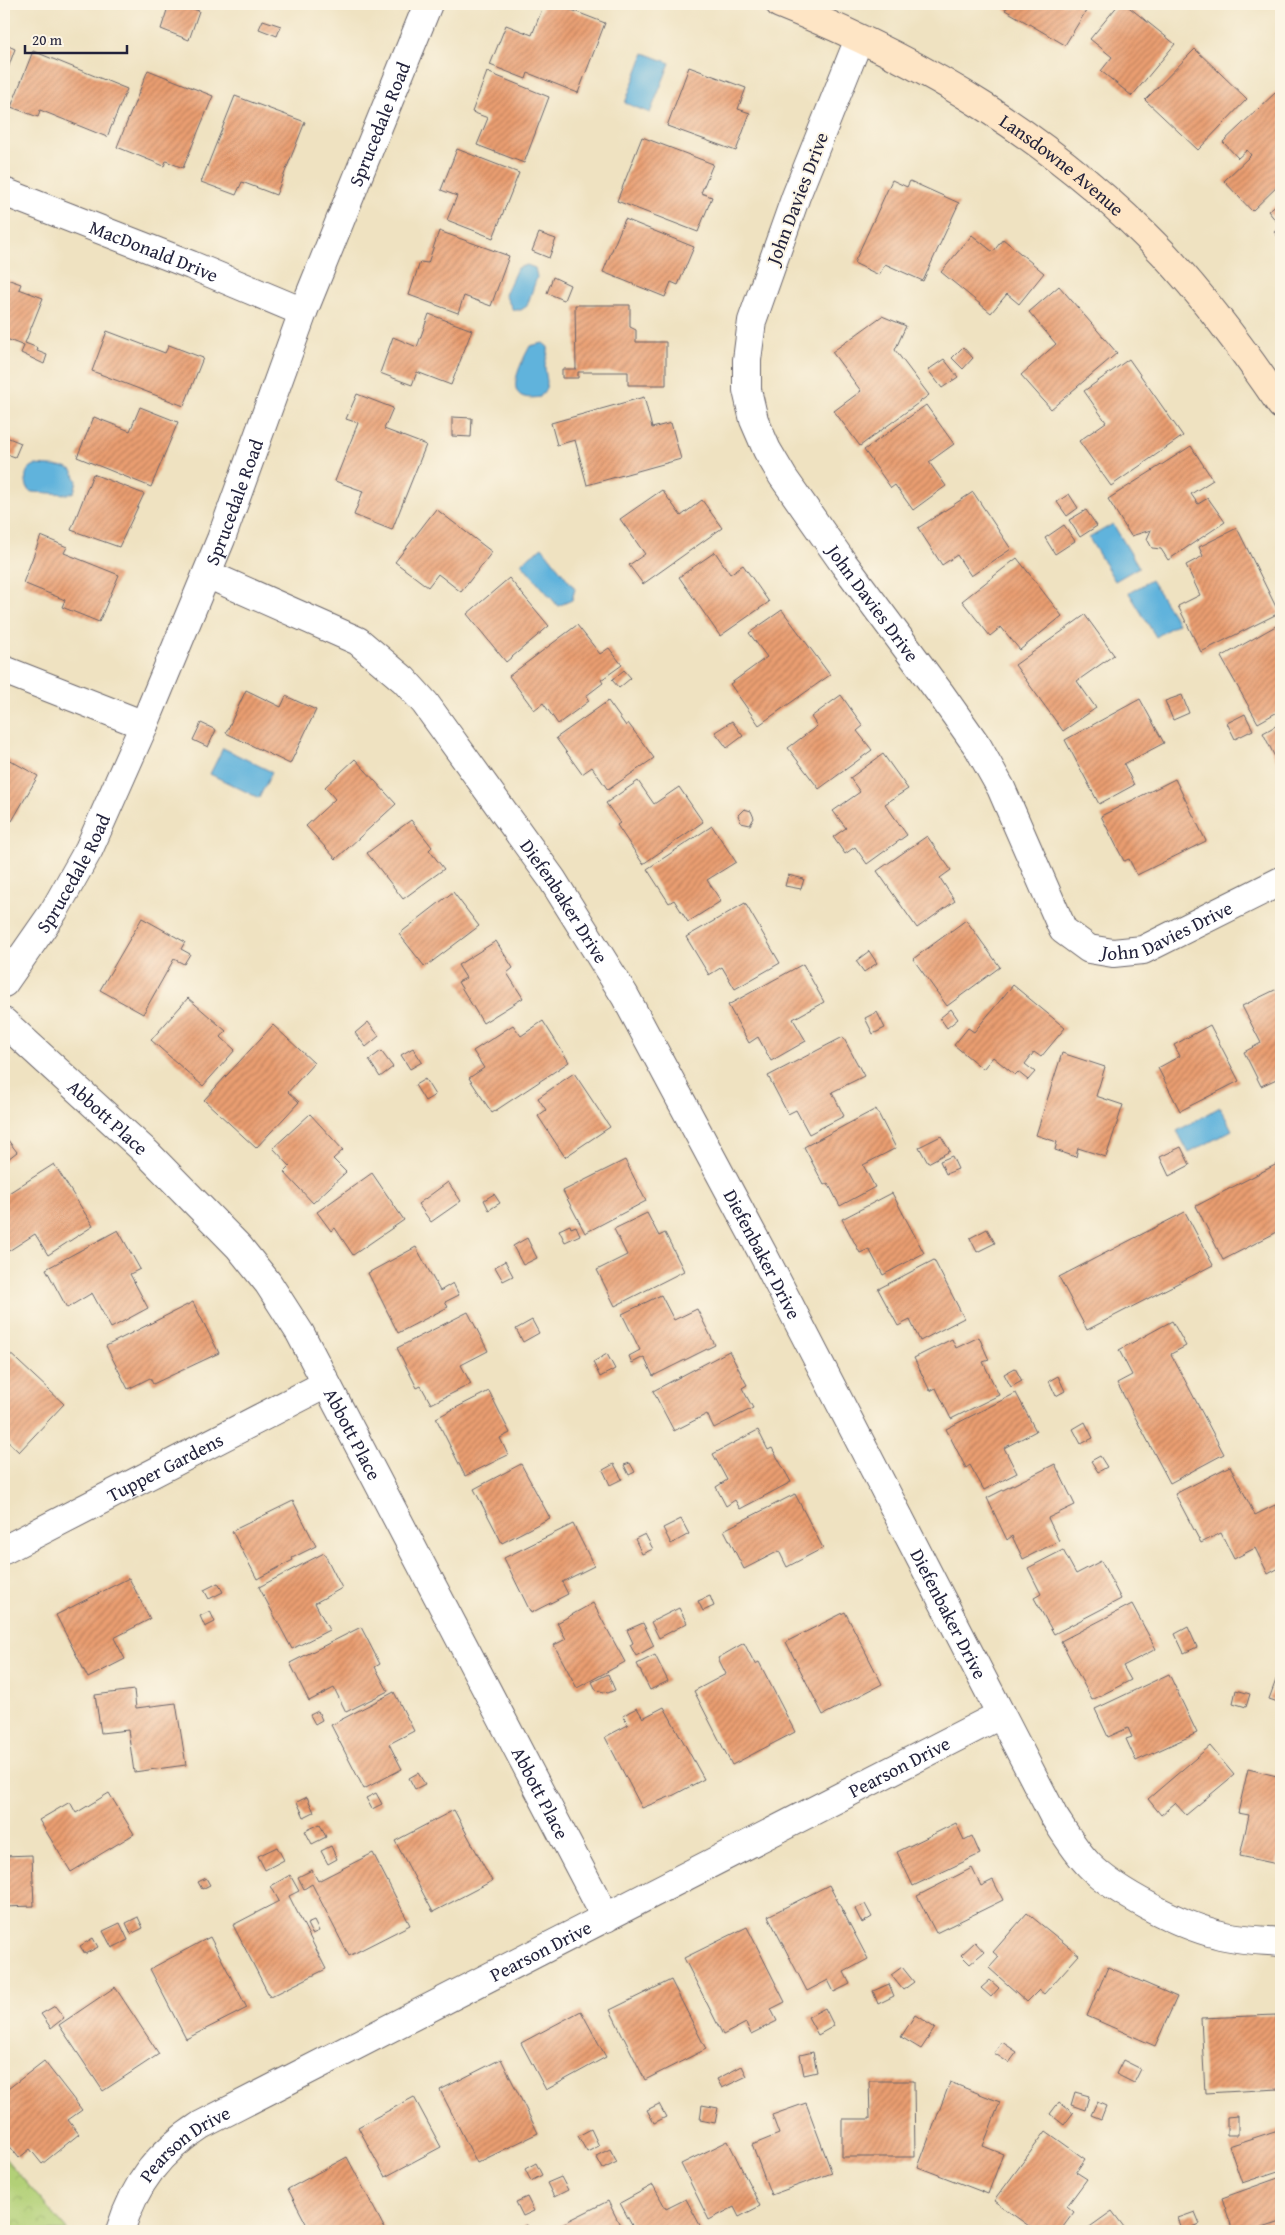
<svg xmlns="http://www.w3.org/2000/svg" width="1285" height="2235" viewBox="0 0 1285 2235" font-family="'Gentium Book Plus',serif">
	<defs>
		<pattern id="park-crowns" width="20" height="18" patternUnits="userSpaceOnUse" patternTransform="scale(1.25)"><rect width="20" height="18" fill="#b2d077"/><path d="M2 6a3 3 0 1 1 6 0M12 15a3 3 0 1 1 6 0" fill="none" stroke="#99b268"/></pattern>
		<pattern id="building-hatch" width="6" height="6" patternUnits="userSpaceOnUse" patternTransform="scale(1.25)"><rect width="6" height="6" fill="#ea9e71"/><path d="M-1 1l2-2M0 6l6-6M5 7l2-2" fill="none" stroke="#bd805e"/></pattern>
	</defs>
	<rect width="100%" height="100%" fill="#fcf5e5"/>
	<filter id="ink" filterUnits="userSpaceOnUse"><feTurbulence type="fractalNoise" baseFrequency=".02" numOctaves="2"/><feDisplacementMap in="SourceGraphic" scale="10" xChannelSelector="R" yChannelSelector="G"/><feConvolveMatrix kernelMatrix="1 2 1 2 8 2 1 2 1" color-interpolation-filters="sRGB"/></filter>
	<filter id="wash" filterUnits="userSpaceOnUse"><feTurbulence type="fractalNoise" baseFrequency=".0096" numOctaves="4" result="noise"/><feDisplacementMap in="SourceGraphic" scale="20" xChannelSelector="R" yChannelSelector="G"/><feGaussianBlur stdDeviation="1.12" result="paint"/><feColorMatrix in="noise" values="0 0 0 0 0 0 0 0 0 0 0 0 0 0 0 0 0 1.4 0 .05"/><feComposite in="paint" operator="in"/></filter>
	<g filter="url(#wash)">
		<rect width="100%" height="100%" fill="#efe2c1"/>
		<path fill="url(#park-crowns)" stroke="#6a7959" d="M4,2157L68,2231H4Z"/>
		<path fill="#61b3dc" stroke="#426a8c" d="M644,53L670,63L650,113L625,103Z
			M527,265L535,268L537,277L527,306L521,310H513L505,295L517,268Z
			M543,343L548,347C549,355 545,360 545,367C546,382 551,383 540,397C499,404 520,365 530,346Z
			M35,465L66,467L72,470L77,481L74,492L68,494L32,492L28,490C25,479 23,470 35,465Z
			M1113,524L1139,567L1115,581L1089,538Z
			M542,547L575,589L572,600L558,606L521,563Z
			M1151,580L1178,623L1156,637L1129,593Z
			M223,748L272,772L259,798L210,774Z
			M1220,1107L1232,1130L1189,1153L1177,1131Z"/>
		<g id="blocks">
			<path fill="url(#building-hatch)" d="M169,4H178L199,11L189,40L161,29Z
				M544,4H556L605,23L578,93L528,73L526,79L490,65L506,25L532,35Z
				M1009,4H1075L1086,11L1065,45L1005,10Z
				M1119,4H1125L1175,44L1132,96L1101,71L1112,57L1090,39Z
				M263,20L281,26L277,36L259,29Z
				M4,44L15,49L4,79Z
				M1195,49L1247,99L1198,150L1145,100Z
				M33,51L127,89L107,137L40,110L38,117L11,107Z
				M689,67L746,88L738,109L750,113L736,151L667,126Z
				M148,70L213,96L183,168L166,161L164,166L117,147Z
				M487,72L549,97L524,163L477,145L488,118L472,112Z
				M1276,92L1281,97V183L1252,211L1224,181L1251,155L1247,150L1238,158L1223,142Z
				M235,96L305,122L276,195L242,182L236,195L201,182Z
				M642,137L713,164L701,193L712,197L698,232L617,201Z
				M457,149L519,173L493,238L447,220L457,196L441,190Z
				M892,180L907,187L910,181L959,203L923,281L885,264L879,275L854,263Z
				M1281,201V240L1274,232L1281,227L1268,211Z
				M625,219L694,247L678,285L671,282L665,297L603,272Z
				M439,231L509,256L491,306L464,296L458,313L409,295L420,262L428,263Z
				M539,233L556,239L549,258L532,251Z
				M972,235L993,252L1003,239L1044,273L1019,304L1007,294L991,313L941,272Z
				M553,277L570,285L564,300L547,293Z
				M4,278L21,284L19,289L43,298L25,343L38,348L37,351L47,355L44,364L21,353L24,346L4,338Z
				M1059,286L1117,353L1051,409L1021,375L1056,344L1029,312Z
				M575,305H630V327L636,330V342H666V385H628V372H578V378H562V369H576Z
				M429,314L472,330L451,385L417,372L412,385L380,373L393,337L417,347Z
				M882,316L906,326L895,350L929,395L860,446L834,411L861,391L832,352Z
				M107,331L165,353L169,345L203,358L184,406L92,371Z
				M963,347L973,358L963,369L952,358Z
				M944,359L958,377L942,388L928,370Z
				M1129,359L1183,436L1111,486L1079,441L1106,422L1084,391Z
				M357,394L393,408L384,429L426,445L392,530L354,515L363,491L335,481L358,423L346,419Z
				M644,397L652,428L671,423L681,459L587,485L575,440L557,445L551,423Z
				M926,405L954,444L929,462L946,486L913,510L895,485L891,488L864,450Z
				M140,407L178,422L151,487L77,457L94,417L130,431Z
				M452,417L472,418L471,437L452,436Z
				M4,436L21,443L15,457L4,453Z
				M1191,446L1213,480L1191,494L1198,504L1208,498L1225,522L1168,560L1161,549L1152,548L1147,539L1151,530L1131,536L1108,499Z
				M93,474L144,494L119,547L71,530Z
				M662,490L681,516L702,500L722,528L643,584L629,565L645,554L620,519Z
				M973,492L1011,549L971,576L957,555L942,565L918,528Z
				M1069,494L1078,508L1067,516L1057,502Z
				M436,509L492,552L461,592L438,574L428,587L395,562Z
				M1086,510L1097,526L1080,537L1069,520Z
				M1064,525L1075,541L1055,554L1045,538Z
				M1237,528L1279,613L1201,652L1178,606L1200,595L1186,565L1203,556L1199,547Z
				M41,536L67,547L64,553L119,575L99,622L62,607L65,600L23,583Z
				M715,552L730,574L743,565L769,602L720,636L679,577Z
				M1017,558L1062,616L1020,650L1001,627L990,636L962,601Z
				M509,578L549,626L506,662L467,614Z
				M782,610L830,675L759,725L730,684L767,657L749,633Z
				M1085,615L1114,655L1077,681L1096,708L1063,731L1015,665Z
				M1281,623V710L1258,723L1221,657Z
				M577,625L600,654L609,648L622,665L601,680L603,683L586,696L589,701L558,724L543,703L534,710L509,676Z
				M624,670L631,678L619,688L612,680Z
				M246,690L281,707L286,696L316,710L290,764L226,733Z
				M841,695L863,726L857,731L872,750L819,789L788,748L817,726L811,717Z
				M1182,695L1189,713L1173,720L1165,701Z
				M1140,699L1164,743L1124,764L1134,785L1099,804L1065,740Z
				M608,701L626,726L628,723L654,758L608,790L592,767L582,774L556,738Z
				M1245,714L1253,730L1235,739L1227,723Z
				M732,721L743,736L727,748L715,732Z
				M201,723L216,730L208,747L193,740Z
				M1281,723V769L1263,733Z
				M883,754L908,789L885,804L907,835L867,864L855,847L845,854L833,837L846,828L833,811L860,792L850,778Z
				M6,758L38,776L12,821L4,816V761Z
				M355,759L396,804L336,859L306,826L335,799L325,787Z
				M1175,779L1206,841L1137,875L1129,859L1124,861L1101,816Z
				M638,781L654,804L679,787L703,822L643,864L617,825L620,823L606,803Z
				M744,809L751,811L754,818L750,825L741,823L738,815Z
				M411,820L432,847L429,850L444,869L403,899L367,853Z
				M712,826L736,862L707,880L721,901L688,922L674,900L669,903L647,869Z
				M927,836L951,870L940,878L955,901L917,928L877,871Z
				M788,875L804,879L801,889L785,886Z
				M453,892L479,926L425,967L399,934Z
				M745,903L780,963L735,989L722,967L709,975L686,937Z
				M142,918L185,942L181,949L190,954L184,964L174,959L143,1014L100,990Z
				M966,920L1000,967L947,1006L913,959Z
				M496,941L513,968L507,973L523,998L483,1023L458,982L466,978L458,965Z
				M869,951L877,963L864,972L856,961Z
				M803,964L824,1002L793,1019L806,1041L771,1061L758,1037L749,1043L728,1005Z
				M1013,985L1065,1028L1041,1057L1034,1052L1025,1064L1035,1072L1028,1080L1018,1072L1015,1075L993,1057L983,1069L954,1045L968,1028L974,1032Z
				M1281,987V1077L1261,1086L1244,1052L1261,1043L1242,1006Z
				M188,998L226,1031L221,1037L235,1050L203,1086L151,1040Z
				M951,1009L958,1019L947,1028L940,1018Z
				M877,1012L885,1028L873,1034L865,1018Z
				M543,1021L569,1062L492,1113L469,1078L484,1068L473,1051L513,1025L521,1036Z
				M368,1022L379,1036L366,1047L355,1033Z
				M273,1025L314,1063L288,1092L299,1102L256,1148L204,1100Z
				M1210,1025L1239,1081L1180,1111L1158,1068L1180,1056L1174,1045Z
				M843,1037L864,1076L832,1092L844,1116L809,1134L796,1110L788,1114L768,1076Z
				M413,1048L422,1062L410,1069L401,1055Z
				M381,1051L393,1067L380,1077L369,1060Z
				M1062,1053L1105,1067L1096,1096L1123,1105L1106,1157L1078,1148L1076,1157L1055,1150L1057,1142L1036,1135Z
				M574,1073L610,1127L565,1157L538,1116L546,1110L538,1098Z
				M425,1079L435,1095L425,1101L415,1085Z
				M876,1109L896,1148L863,1165L875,1187L840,1206L828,1183L824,1185L804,1147Z
				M310,1114L343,1150L333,1159L346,1172L313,1203L284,1172L290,1166L273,1148Z
				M4,1135L17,1152L4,1162Z
				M941,1136L950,1151L928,1163L919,1147Z
				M1181,1147L1190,1165L1169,1176L1160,1157Z
				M952,1156L958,1169L946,1174L940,1161Z
				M625,1160L646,1201L585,1233L563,1191Z
				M1281,1162V1230L1223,1260L1196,1206Z
				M54,1164L93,1226L48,1255L35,1234L4,1254V1196Z
				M372,1173L404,1220L353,1255L335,1228L331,1231L317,1212Z
				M448,1182L461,1201L431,1222L418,1204Z
				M892,1193L924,1253L883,1275L869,1249L860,1253L842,1219Z
				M494,1194L500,1203L489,1210L484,1200Z
				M1185,1212L1213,1265L1087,1330L1059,1277Z
				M647,1213L659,1236L665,1233L684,1271L615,1306L597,1270L627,1255L614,1229Z
				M570,1225L571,1228L576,1226L580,1235L565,1242L559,1230Z
				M987,1229L995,1243L977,1252L970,1238Z
				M118,1230L140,1269L130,1274L148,1308L111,1328L92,1293L67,1308L46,1269Z
				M527,1238L537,1258L523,1265L513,1246Z
				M416,1247L440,1291L453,1283L459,1295L445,1302L448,1307L398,1333L368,1273Z
				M934,1260L964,1318L920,1341L910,1320L898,1326L878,1289Z
				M505,1261L513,1276L503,1281L495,1267Z
				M661,1295L674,1320L697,1309L715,1345L653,1376L644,1357L632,1363L629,1356L640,1350L622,1314Z
				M193,1302L219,1353L153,1384L150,1378L128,1389L106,1346Z
				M468,1312L488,1351L461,1365L471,1384L431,1404L421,1386L417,1388L397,1348Z
				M532,1320L539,1333L523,1342L516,1329Z
				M1172,1321L1186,1346L1171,1354L1224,1454L1170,1483L1117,1383L1132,1375L1119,1350Z
				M979,1337L989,1360L983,1362L999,1395L951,1419L936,1388L930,1391L914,1358L952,1339L956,1348Z
				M4,1348L64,1404L19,1452L4,1438Z
				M729,1351L747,1385L742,1388L753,1408L714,1428L707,1414L674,1431L653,1391Z
				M607,1354L615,1369L600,1377L593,1362Z
				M1015,1368L1022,1381L1011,1387L1004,1374Z
				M1058,1376L1065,1391L1056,1396L1049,1381Z
				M489,1391L510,1433L500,1438L508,1455L465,1476L436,1418Z
				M1016,1393L1036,1431L1004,1448L1017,1473L984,1490L970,1465L966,1468L946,1429Z
				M1085,1422L1093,1438L1081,1444L1073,1429Z
				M758,1430L768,1450L772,1448L791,1482L740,1509L735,1500L726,1506L716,1487L727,1480L713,1454Z
				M1100,1456L1107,1467L1098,1472L1091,1461Z
				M630,1463L635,1472L629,1475L624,1465Z
				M521,1464L550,1518L502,1543L474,1489Z
				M614,1464L622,1479L610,1485L603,1470Z
				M1055,1464L1075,1505L1048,1518L1059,1541L1023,1559L1012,1536L1007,1540L987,1498Z
				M1230,1466L1255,1515L1275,1505L1281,1517V1567L1268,1574L1255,1548L1234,1559L1221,1533L1201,1543L1175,1494Z
				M795,1494L823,1548L787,1567L779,1551L744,1569L724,1530Z
				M293,1501L316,1546L292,1558L293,1560L257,1579L232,1531Z
				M681,1519L689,1534L671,1544L663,1528Z
				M573,1524L594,1566L562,1582L568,1594L531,1613L504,1558Z
				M645,1534L653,1549L642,1554L635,1539Z
				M1063,1550L1076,1574L1101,1561L1121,1599L1054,1634L1034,1598L1041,1594L1028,1568Z
				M324,1553L342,1588L315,1603L329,1630L292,1649L259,1587Z
				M129,1578L150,1619L114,1638L125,1659L88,1678L56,1615Z
				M218,1583L223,1592L209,1599L204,1590Z
				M710,1596L714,1606L703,1611L698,1601Z
				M593,1603L625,1662L577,1688L554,1645L566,1639L557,1623Z
				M1132,1604L1156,1649L1123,1666L1131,1680L1092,1700L1061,1641Z
				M679,1608L687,1623L659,1638L651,1622Z
				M210,1611L215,1622L205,1627L200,1616Z
				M845,1612L882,1684L823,1715L786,1642Z
				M643,1623L654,1646L636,1656L630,1645L633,1643L627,1630Z
				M361,1627L380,1664L375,1667L388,1691L346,1712L334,1688L309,1701L290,1663Z
				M1188,1627L1197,1647L1184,1653L1175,1634Z
				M744,1643L755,1664L759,1662L795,1732L732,1765L694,1691L726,1674L718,1658Z
				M655,1655L668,1681L650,1690L637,1664Z
				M1281,1659V1703L1269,1699L1280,1669H1278Z
				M608,1674L615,1690L608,1693L596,1690L592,1682Z
				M1169,1674L1197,1733L1136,1761L1126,1739L1132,1737L1128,1728L1108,1737L1095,1709Z
				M134,1690L136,1708L176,1703L186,1765L134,1772L128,1730L101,1733L95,1695Z
				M1236,1690L1250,1694L1246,1707L1233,1703Z
				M394,1692L414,1731L389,1744L402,1769L364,1789L331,1725Z
				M664,1707L704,1779L674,1795L642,1808L605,1737L628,1725L623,1716L629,1712L637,1708L643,1718Z
				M318,1711L322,1720L315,1724L310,1715Z
				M1210,1746L1234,1775L1186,1815L1175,1803L1161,1815L1148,1799Z
				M1248,1769L1281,1777V1844L1277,1864L1240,1856L1249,1815L1238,1813Z
				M418,1773L425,1784L415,1789L409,1778Z
				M109,1793L134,1834L71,1872L39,1820L70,1802L76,1813Z
				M376,1793L382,1804L372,1809L366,1798Z
				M307,1797L314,1812L304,1817L297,1802Z
				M454,1810L492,1881L433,1912L395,1841Z
				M956,1823L964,1840L972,1836L980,1854L913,1886L897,1852Z
				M320,1824L326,1837L312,1844L305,1831Z
				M331,1846L337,1859L328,1864L321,1851Z
				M277,1847L284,1860L265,1870L258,1856Z
				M373,1853L410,1925L349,1956L312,1884L304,1889L298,1877L312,1870L318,1881Z
				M32,1855L34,1906L4,1907V1856Z
				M972,1868L981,1886L993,1880L1003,1900L936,1933L917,1896Z
				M290,1875L299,1891L289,1896L326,1969L270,1997L233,1925L279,1901L271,1886Z
				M206,1878L210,1885L202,1889L198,1882Z
				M829,1885L868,1959L844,1972L850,1984L834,1992L828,1980L807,1991L768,1916Z
				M865,1904L872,1917L862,1923L855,1909Z
				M1027,1913L1079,1955L1044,1994L1039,1990L1027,2002L989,1968L999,1957L993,1952Z
				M138,1917L143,1928L131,1934L126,1923Z
				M314,1921L319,1931L312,1934L307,1924Z
				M120,1923L128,1940L112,1948L103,1931Z
				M747,1927L785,2002L771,2009L777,2021L751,2034L746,2023L723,2035L684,1958Z
				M210,1937L247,2008L186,2039L150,1969Z
				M93,1938L98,1947L85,1954L80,1946Z
				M975,1942L984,1952L970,1964L961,1955Z
				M902,1967L914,1982L903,1990L891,1975Z
				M1108,1967L1177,1997L1155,2046L1087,2016Z
				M671,1980L706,2049L645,2080L610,2010Z
				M990,1980L999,1988L991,1997L981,1988Z
				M889,1984L894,1996L878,2004L873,1991Z
				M115,1987L159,2054L103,2091L59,2025Z
				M55,2006L64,2018L51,2028L41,2014Z
				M825,2008L834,2026L818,2035L808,2017Z
				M581,2011L606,2057L546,2090L521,2043Z
				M915,2015L935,2028L921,2049L901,2037Z
				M1276,2015L1279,2089L1205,2093L1201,2018Z
				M1002,2042L1017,2052L1009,2063L994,2053Z
				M813,2052L817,2072L804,2075L800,2055Z
				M501,2059L538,2133L477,2163L440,2090Z
				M1123,2060L1141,2069L1134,2083L1116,2074Z
				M44,2061L82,2110L68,2120L79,2134L42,2164L30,2149L19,2158L4,2139V2092Z
				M742,2066L747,2076L722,2088L717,2079Z
				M869,2081H914L915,2157H842V2119H870Z
				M950,2082L1000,2102L983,2146L1003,2154L988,2194L918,2167Z
				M1075,2092L1089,2096L1085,2110L1071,2105Z
				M414,2097L441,2147L385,2177L358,2127Z
				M1059,2102L1073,2113L1064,2125L1050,2114Z
				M1097,2102L1106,2106L1101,2119L1091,2115Z
				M806,2103L832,2173L771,2195L752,2145L779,2134L772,2115Z
				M659,2104L666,2117L654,2123L647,2110Z
				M702,2105L718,2108L715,2123L700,2120Z
				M1238,2116V2135H1227V2117Z
				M591,2129L599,2146L587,2152L578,2136Z
				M1281,2129V2170L1242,2183L1229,2146Z
				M1046,2131L1085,2159L1076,2172L1087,2179L1067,2206L1074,2212L1060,2231H1036L994,2201Z
				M728,2141L760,2206L739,2217L734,2207L709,2220L681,2164Z
				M610,2149L617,2162L603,2169L596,2156Z
				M347,2157L385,2229L381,2231H310L288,2189Z
				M536,2163L542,2175L531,2181L525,2169Z
				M561,2177L568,2190L554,2197L547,2183Z
				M1281,2177V2222L1253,2231H1233L1222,2198Z
				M653,2185L666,2209L686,2199L703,2231H635L620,2203Z
				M527,2197L534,2211L523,2216L516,2202Z
				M608,2201L623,2231H563L560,2225Z
				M1112,2211L1127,2231H1084Z
				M1195,2212L1200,2224L1183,2231L1178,2218Z
				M526,2225L530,2231H515Z"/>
		</g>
	</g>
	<g filter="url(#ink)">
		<use href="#blocks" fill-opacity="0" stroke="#6a656a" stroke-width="1"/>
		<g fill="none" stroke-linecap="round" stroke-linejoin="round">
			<defs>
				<g id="street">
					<path id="s1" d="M859,39L796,196L752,321L747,360V390L754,420L767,450L783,477L844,564L940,693L978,747L1001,788L1063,930L1089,949L1113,953L1143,950L1281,881"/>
					<path id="s2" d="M4,192L191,265L303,312"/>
					<path id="s3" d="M207,574L358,641L404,680L425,703L552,879L625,996L763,1254L1053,1815C1064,1832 1075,1851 1089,1865C1115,1892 1180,1925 1217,1934C1237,1940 1260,1940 1281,1942"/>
					<path d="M4,670L144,725"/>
					<path id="s4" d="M4,983L54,911L89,849L144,725L221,539L303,312L428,4"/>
					<path id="s5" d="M4,1022L147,1153L239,1247L268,1283L300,1333L606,1918"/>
					<path id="s6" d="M4,1550L326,1384"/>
					<path id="s7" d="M120,2231C135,2183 159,2152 201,2125L1000,1715"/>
				</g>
				<g id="secondary">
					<path id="s8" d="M780,4C927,62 1053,139 1163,253C1207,300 1245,352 1281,405"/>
				</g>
			</defs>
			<use href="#street" stroke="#6a656a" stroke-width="30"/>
			<use href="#secondary" stroke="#6a656a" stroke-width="30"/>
			<use href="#street" stroke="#fff" stroke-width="28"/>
			<use href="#secondary" stroke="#fee5c5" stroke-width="28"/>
		</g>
	</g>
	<g text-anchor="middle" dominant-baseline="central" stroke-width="4" stroke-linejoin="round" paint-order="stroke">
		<g font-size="19" fill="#22223b" stroke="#fcf5e5">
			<text stroke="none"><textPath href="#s4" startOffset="940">Sprucedale Road</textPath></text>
			<text stroke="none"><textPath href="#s8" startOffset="326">Lansdowne Avenue</textPath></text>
			<text transform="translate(797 198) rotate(-69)">John Davies Drive</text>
			<text stroke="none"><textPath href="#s2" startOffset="161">MacDonald Drive</textPath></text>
			<text stroke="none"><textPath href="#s4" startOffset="535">Sprucedale Road</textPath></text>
			<text stroke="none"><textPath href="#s1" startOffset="621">John Davies Drive</textPath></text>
			<text stroke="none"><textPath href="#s4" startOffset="130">Sprucedale Road</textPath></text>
			<text stroke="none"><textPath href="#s3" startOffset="499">Diefenbaker Drive</textPath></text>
			<text stroke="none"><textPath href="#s1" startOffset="1116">John Davies Drive</textPath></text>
			<text stroke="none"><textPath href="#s5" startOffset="141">Abbott Place</textPath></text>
			<text stroke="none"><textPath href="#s3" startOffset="904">Diefenbaker Drive</textPath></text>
			<text stroke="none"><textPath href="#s5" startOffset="545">Abbott Place</textPath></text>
			<text stroke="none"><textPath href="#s6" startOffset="181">Tupper Gardens</textPath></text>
			<text stroke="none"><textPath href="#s3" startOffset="1309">Diefenbaker Drive</textPath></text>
			<text stroke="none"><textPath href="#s7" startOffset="921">Pearson Drive</textPath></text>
			<text stroke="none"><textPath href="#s5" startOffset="950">Abbott Place</textPath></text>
			<text stroke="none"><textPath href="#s7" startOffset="518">Pearson Drive</textPath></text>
			<text stroke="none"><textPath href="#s7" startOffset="112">Pearson Drive</textPath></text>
		</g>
	</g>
	<rect width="1285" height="2235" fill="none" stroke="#fcf5e5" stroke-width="20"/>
	<path d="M25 45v8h102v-8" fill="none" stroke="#22223b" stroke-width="2.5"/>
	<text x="32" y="45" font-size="15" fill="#22223b" stroke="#fcf5e5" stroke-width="4" paint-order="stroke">20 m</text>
</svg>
